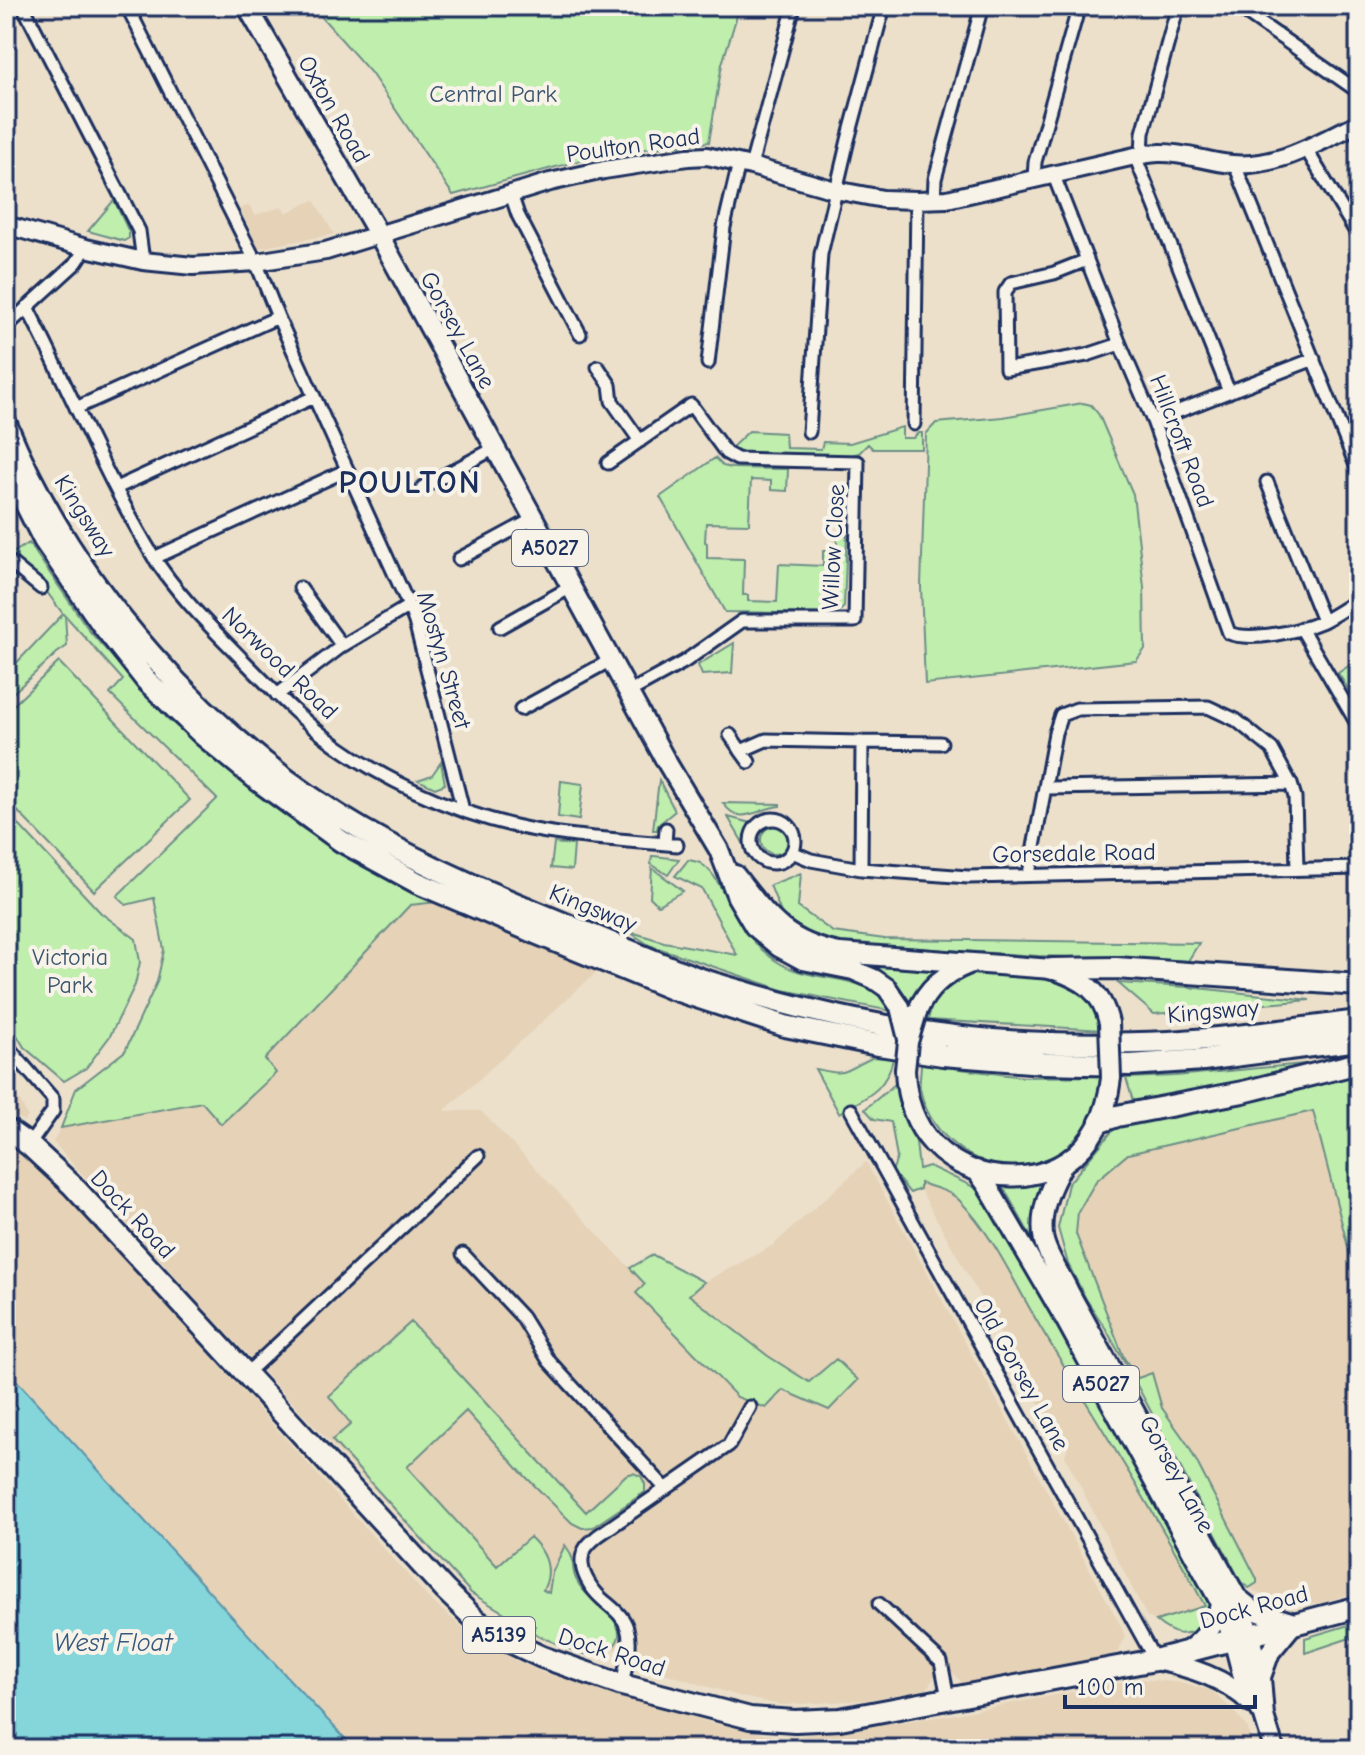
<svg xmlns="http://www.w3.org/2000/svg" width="1365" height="1755" viewBox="0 0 1365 1755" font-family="'Comic Neue',sans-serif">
	<rect width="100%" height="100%" fill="#ece0cb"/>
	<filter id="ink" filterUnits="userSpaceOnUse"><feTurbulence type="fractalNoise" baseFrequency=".0125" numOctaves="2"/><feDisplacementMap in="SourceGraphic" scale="16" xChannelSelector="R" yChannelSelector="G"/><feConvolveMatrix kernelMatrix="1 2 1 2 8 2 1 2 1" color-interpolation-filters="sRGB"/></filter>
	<g filter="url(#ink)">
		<path fill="#e5d2b7" d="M314,200L334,234L259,248L240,209L249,205L255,215L282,207L286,213Z
			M438,902L600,969L444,1111H481L645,1284L637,1294L737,1397L783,1390L809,1383L768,1356L688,1295L704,1282L772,1246L866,1162L1121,1626L1125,1637L1118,1652L1111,1655L963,1684L953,1673L935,1675L927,1689L866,1700L781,1705L742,1697L651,1669L643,1657L613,1649L590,1655L544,1639L471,1593L214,1319L53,1142L61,1128L202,1102L221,1123L276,1073L265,1060L410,905Z
			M1359,1072V1591L1321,1603H1280L1258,1593L1241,1582L1106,1329L1086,1299L1068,1264L1058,1228L1068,1184L1118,1124Z
			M6,1075L28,1117L24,1121L6,1112Z
			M6,1144L35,1166L71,1200L431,1601L476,1638L511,1658L541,1672L712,1723L783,1738L945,1716L1141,1679L1183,1683L1210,1690L1233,1710L1248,1729L1253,1749H355L289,1679L6,1369Z
			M919,1182L957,1197L990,1239L1045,1335L1120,1457L1175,1548L1205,1606L1156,1621L1147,1617L1065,1456L1068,1446L1059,1430L1053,1429L920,1189Z"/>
		<path fill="#bfeead" stroke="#6d8e86" stroke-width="2" d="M312,6H740L722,64L709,142L607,153L453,195L371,73Z
			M114,200L129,232V238L124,241L88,231Z
			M1083,403L1091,405L1099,415L1133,494L1144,587L1145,649L1136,661L925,684L921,587L926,434L936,423L1003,417Z
			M902,427V438H913L918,433H922V449H873L868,444L859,453L851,455L739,454L730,449L749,431L785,433L786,448L821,449L823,442L850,443Z
			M715,458L723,466L732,468L788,469L787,491L771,490V481L751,480L749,524L706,523L705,542L707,543V558L744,559L743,595H748V601L777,602L779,564L823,566V551H837V535H847L844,607L836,614L725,612L660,497Z
			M29,543L91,633L167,718L255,793L302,828L363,866L438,902L410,905L265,1059L276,1073L221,1124L202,1102L61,1128L76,1089L125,1051L157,982L164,950L154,898L126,905L117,896L217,799L110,694L123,680L65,615L67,646L57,653L13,693L10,692L6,695V674L63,614L35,576L11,554Z
			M734,643L732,673L702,675L698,665Z
			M1359,659V706L1338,673Z
			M59,662L190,800L94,891L6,799V712Z
			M441,762L445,784L435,788L418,780L432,775Z
			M659,780L675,811L658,825L657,830H653Z
			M561,781L583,784L579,820L558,817Z
			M723,803L780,804V806C758,808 740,828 723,803Z
			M6,811L101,913L136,939L140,962L135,985L110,1036L86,1068L64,1081L24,1047L6,1017Z
			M728,817L751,823L747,833L746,848Z
			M761 840a14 14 0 1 1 28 0a14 14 0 1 1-28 0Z
			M554,843L574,845L572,870L551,868Z
			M652,856H654L679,859L668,875L651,864Z
			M688,860C692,861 696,861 700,863C716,872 723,894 732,909C743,929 760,952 781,964C817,985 870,970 891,1011L783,990L649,945L628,931L664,942L737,955L702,889L675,876Z
			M652,868L683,891L658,905L650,897Z
			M801,873L798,907L833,932L885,939L1199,943L1188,961L1038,956L838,943L807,932L782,915L770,885Z
			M843,961L946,966L915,1004H910C889,973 877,972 843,961Z
			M975,970L1057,976L1094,997L1104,1030L928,1020L933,1000L950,981Z
			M1118,983L1188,987L1310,1000L1154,1014Z
			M874,1057L893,1059C885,1092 866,1097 839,1113L815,1069C824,1070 834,1074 843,1072C852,1070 865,1060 874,1057Z
			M1325,1062L1213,1087L1133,1101L1126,1078L1175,1076Z
			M921,1064L1023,1077L1105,1076C1101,1096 1098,1117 1084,1134C1076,1144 1061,1153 1049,1158C1036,1163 1020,1168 1006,1166C965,1163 927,1129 920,1088C919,1081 921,1071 921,1064Z
			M1359,1072V1133L1351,1134L1359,1184V1290L1313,1111L1128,1154L1096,1181L1078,1212L1076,1234L1124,1358L1138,1378L1152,1373L1162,1408L1188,1445L1257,1579V1583L1249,1588L1241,1582L1139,1389L1106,1329L1086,1299L1068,1264L1058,1228L1068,1184L1118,1124Z
			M895,1084L903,1113L916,1142L919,1169L929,1166L974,1187L996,1215L1128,1447L1213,1606L1206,1626C1184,1637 1175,1637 1156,1621L1205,1606C1156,1514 1101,1427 1047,1338C1018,1292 997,1238 959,1200C950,1191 932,1187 920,1183V1189L910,1193L892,1172L897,1158L891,1122L874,1119L865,1109Z
			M1050,1177L1039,1251L1002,1185V1183Z
			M653,1255L704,1282L689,1295L768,1356L809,1382L836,1359L858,1380L829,1410L783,1390L766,1408L737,1397L636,1293L645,1284L630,1268Z
			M411,1322L586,1512L626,1475L633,1473L641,1476L645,1484V1492L593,1527L582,1528L572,1523L521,1472L466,1411L407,1467L497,1566L530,1537C546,1552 554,1569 543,1590L549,1593L552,1573L565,1545C577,1560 570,1566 576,1579C585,1599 608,1606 617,1625C625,1643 607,1655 590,1655C579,1654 542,1638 533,1632L535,1626L523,1624L471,1593L332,1440L351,1424L329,1396Z
			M1359,1622V1635L1305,1653V1638Z"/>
		<path fill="#85d6db" stroke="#5b93a9" stroke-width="2" d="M6,1369L289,1679L355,1749H6Z"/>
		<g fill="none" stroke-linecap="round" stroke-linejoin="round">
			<defs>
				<path id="street" d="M23,6L139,231L143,261
					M127,6L256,262L278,317L409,606L415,622L463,810
					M1236,6L1359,92
					M1306,149L1359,237
					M1142,155L1143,133L1178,6
					M1135,156L1229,392
					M1235,165L1359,473
					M751,166L794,6
					M1054,176L1120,344L1153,421L1229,633C1250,642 1300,631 1321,622C1334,616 1347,607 1359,599
					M1034,180L1035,162L1079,6
					M511,194L518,215L580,334
					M934,200L935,179L982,6
					M1087,260L1054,273L1011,283L1005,292L1006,369L1087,355L1120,344
					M27,307C70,390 105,477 153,556C178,596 212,628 244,661C270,687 295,714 324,736C376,777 450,811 515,826C567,838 624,840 677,845
					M9,324L76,263L86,248
					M708,363L724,227L739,163
					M598,367L610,385L612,401L640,441
					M76,408L278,317
					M1153,421L1314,359
					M914,424L917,200
					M809,432L821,254L848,140L884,6
					M608,463L691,405L726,453L737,459L858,462L855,621H742L684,662L629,692
					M1267,482L1323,621
					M423,487L495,448
					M116,488L314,397
					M154,558L347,470
					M6,559L41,588
					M459,559L533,519
					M300,588L342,646
					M500,627L571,587
					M1301,628L1359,727
					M277,695L342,646L409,606
					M521,709L611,660
					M730,735L741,751L766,740L862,742
					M741,751L749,762
					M1046,788L1291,784
					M751 841a22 22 0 1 1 44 0a22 22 0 1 1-44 0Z
					M665,844L666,829
					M792,852L811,860L861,869L968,877L1359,868
					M861,869L862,742L941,743
					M1029,874L1055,733L1061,715L1077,709L1208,707L1236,720L1272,749L1291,784L1295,797L1297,869
					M6,1045L53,1099V1111L29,1145
					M851,1110L1155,1660
					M463,1254L522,1317L549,1361L666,1489
					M247,1373L478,1156
					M879,1604L941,1662L948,1698
					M622,1685C625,1667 633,1645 627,1628C623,1615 612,1608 602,1599C591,1589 578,1570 583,1554C585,1546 593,1540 599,1535L729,1445L750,1407"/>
				<path id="secondary" d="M6,225L86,248L143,261L193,266L256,262L326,251L550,182L604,170L688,157L707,156L751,166L835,190L883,199L917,200L947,199L1135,156C1143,155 1151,153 1159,153C1184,152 1208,162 1232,164C1279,168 1318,142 1359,123"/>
				<path id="primary" d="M247,6L379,235L666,761L719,850L737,897L754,926L779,947L803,960L853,970L874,979L887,988L900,1007
					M735,875C767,916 785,943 840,953L1052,969C1082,979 1102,990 1109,1023
					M917,1012C927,988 944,974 969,964
					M905,1070C906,1097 914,1124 933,1144C975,1188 1056,1189 1091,1137C1101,1123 1106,1107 1109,1091
					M1064,1163C1050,1186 1038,1213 1044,1241C1048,1257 1062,1277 1069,1292L1236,1596L1244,1616L1261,1678L1264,1716L1274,1749
					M976,1170L987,1185L1064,1317L1220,1602L1233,1639L1244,1681L1261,1711
					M1238,1598L1253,1610L1294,1623L1270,1652L1261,1677
					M1187,1651C1204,1639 1218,1624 1220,1602
					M1155,1660C1190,1667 1225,1678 1251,1703"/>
				<path id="highway" d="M6,424C74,589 208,740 363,830C434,871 511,902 587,933C621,947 656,962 690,975C710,983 731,988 751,994C817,1013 886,1028 954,1036C1025,1045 1098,1045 1169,1042C1232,1038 1296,1029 1359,1021
					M6,465L44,540L102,624L146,680L203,735L260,782L341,841L418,883L538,934L672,989L785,1026L873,1044L943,1055L1043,1063L1130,1065L1203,1060L1359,1040
					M1052,969L1116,968L1359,985
					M1100,1122L1117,1116L1243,1092L1359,1063
					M6,1129L29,1145L72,1185L445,1590L477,1621L510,1642L542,1657L622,1685L750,1718L795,1721L840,1719L1155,1660L1359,1607"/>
			</defs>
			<use href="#street" stroke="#1b2f5e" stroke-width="17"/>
			<use href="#secondary" stroke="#1b2f5e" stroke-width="22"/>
			<use href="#primary" stroke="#1b2f5e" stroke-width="24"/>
			<use href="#highway" stroke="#1b2f5e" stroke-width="26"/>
			<use href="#street" stroke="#f7f3e8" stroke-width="11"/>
			<use href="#secondary" stroke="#f7f3e8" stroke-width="16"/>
			<use href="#primary" stroke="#f7f3e8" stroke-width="18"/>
			<use href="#highway" stroke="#f7f3e8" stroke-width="20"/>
			<defs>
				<path id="primary-bridge" d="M900,1007L908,1039
					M905,1070L908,1042L917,1012
					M1109,1091L1111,1078L1109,1023"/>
			</defs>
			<use href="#primary-bridge" stroke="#1b2f5e" stroke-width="24" stroke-linecap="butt"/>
			<use href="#primary-bridge" stroke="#f7f3e8" stroke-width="18"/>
		</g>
	</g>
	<g text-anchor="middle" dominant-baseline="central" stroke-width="8" stroke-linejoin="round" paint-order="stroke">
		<g fill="#f7f3e8" stroke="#5d6a87" stroke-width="2">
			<rect x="512" y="530" width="76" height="36" rx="6"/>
			<rect x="1063" y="1366" width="76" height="36" rx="6"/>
			<rect x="463" y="1617" width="72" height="36" rx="6"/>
		</g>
		<g font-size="22" font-weight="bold" fill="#1b2f5e">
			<text x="550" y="548">A5027</text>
			<text x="1101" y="1384">A5027</text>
			<text x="499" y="1635">A5139</text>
		</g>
		<g font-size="24" fill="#3c556e" stroke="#f7f3e8">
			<text x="493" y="94">Central Park</text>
			<text x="70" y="957">Victoria<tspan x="70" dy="28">Park</tspan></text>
		</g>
		<g font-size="24" fill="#1b2f5e" stroke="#f7f3e8">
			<text transform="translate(334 109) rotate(60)">Oxton Road</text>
			<text transform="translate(633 145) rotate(-8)">Poulton Road</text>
			<text transform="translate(458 330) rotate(61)">Gorsey Lane</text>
			<text transform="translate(1182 441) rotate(69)">Hillcroft Road</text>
			<text transform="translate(85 516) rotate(58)">Kingsway</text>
			<text transform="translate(833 547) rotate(-87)">Willow Close</text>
			<text transform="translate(444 660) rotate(74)">Mostyn Street</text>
			<text transform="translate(280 663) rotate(44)">Norwood Road</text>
			<text transform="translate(1074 853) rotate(-1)">Gorsedale Road</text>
			<text transform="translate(593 908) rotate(22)">Kingsway</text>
			<text transform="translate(1213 1011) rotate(-5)">Kingsway</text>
			<text transform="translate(133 1214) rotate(47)">Dock Road</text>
			<text transform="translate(1022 1374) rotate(61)">Old Gorsey Lane</text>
			<text transform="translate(1177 1474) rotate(61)">Gorsey Lane</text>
			<text transform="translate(1254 1607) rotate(-15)">Dock Road</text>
			<text transform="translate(612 1652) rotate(18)">Dock Road</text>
		</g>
		<g font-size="26" font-style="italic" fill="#36597d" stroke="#f7f3e8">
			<text x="113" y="1643">West Float</text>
		</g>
		<g font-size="32" font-weight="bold" letter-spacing="2" fill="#1b2f5e" stroke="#f7f3e8">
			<text x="410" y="482">POULTON</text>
		</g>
	</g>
	<rect width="1365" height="1755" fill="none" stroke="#f7f3e8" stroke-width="32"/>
	<rect x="16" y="16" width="1333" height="1723" fill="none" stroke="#1b2f5e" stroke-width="3" filter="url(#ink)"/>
	<path d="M1065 1695v12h190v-12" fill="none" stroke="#1b2f5e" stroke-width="4"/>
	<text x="1077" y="1695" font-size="24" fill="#1b2f5e" stroke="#f7f3e8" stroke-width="6" paint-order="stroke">100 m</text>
</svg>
